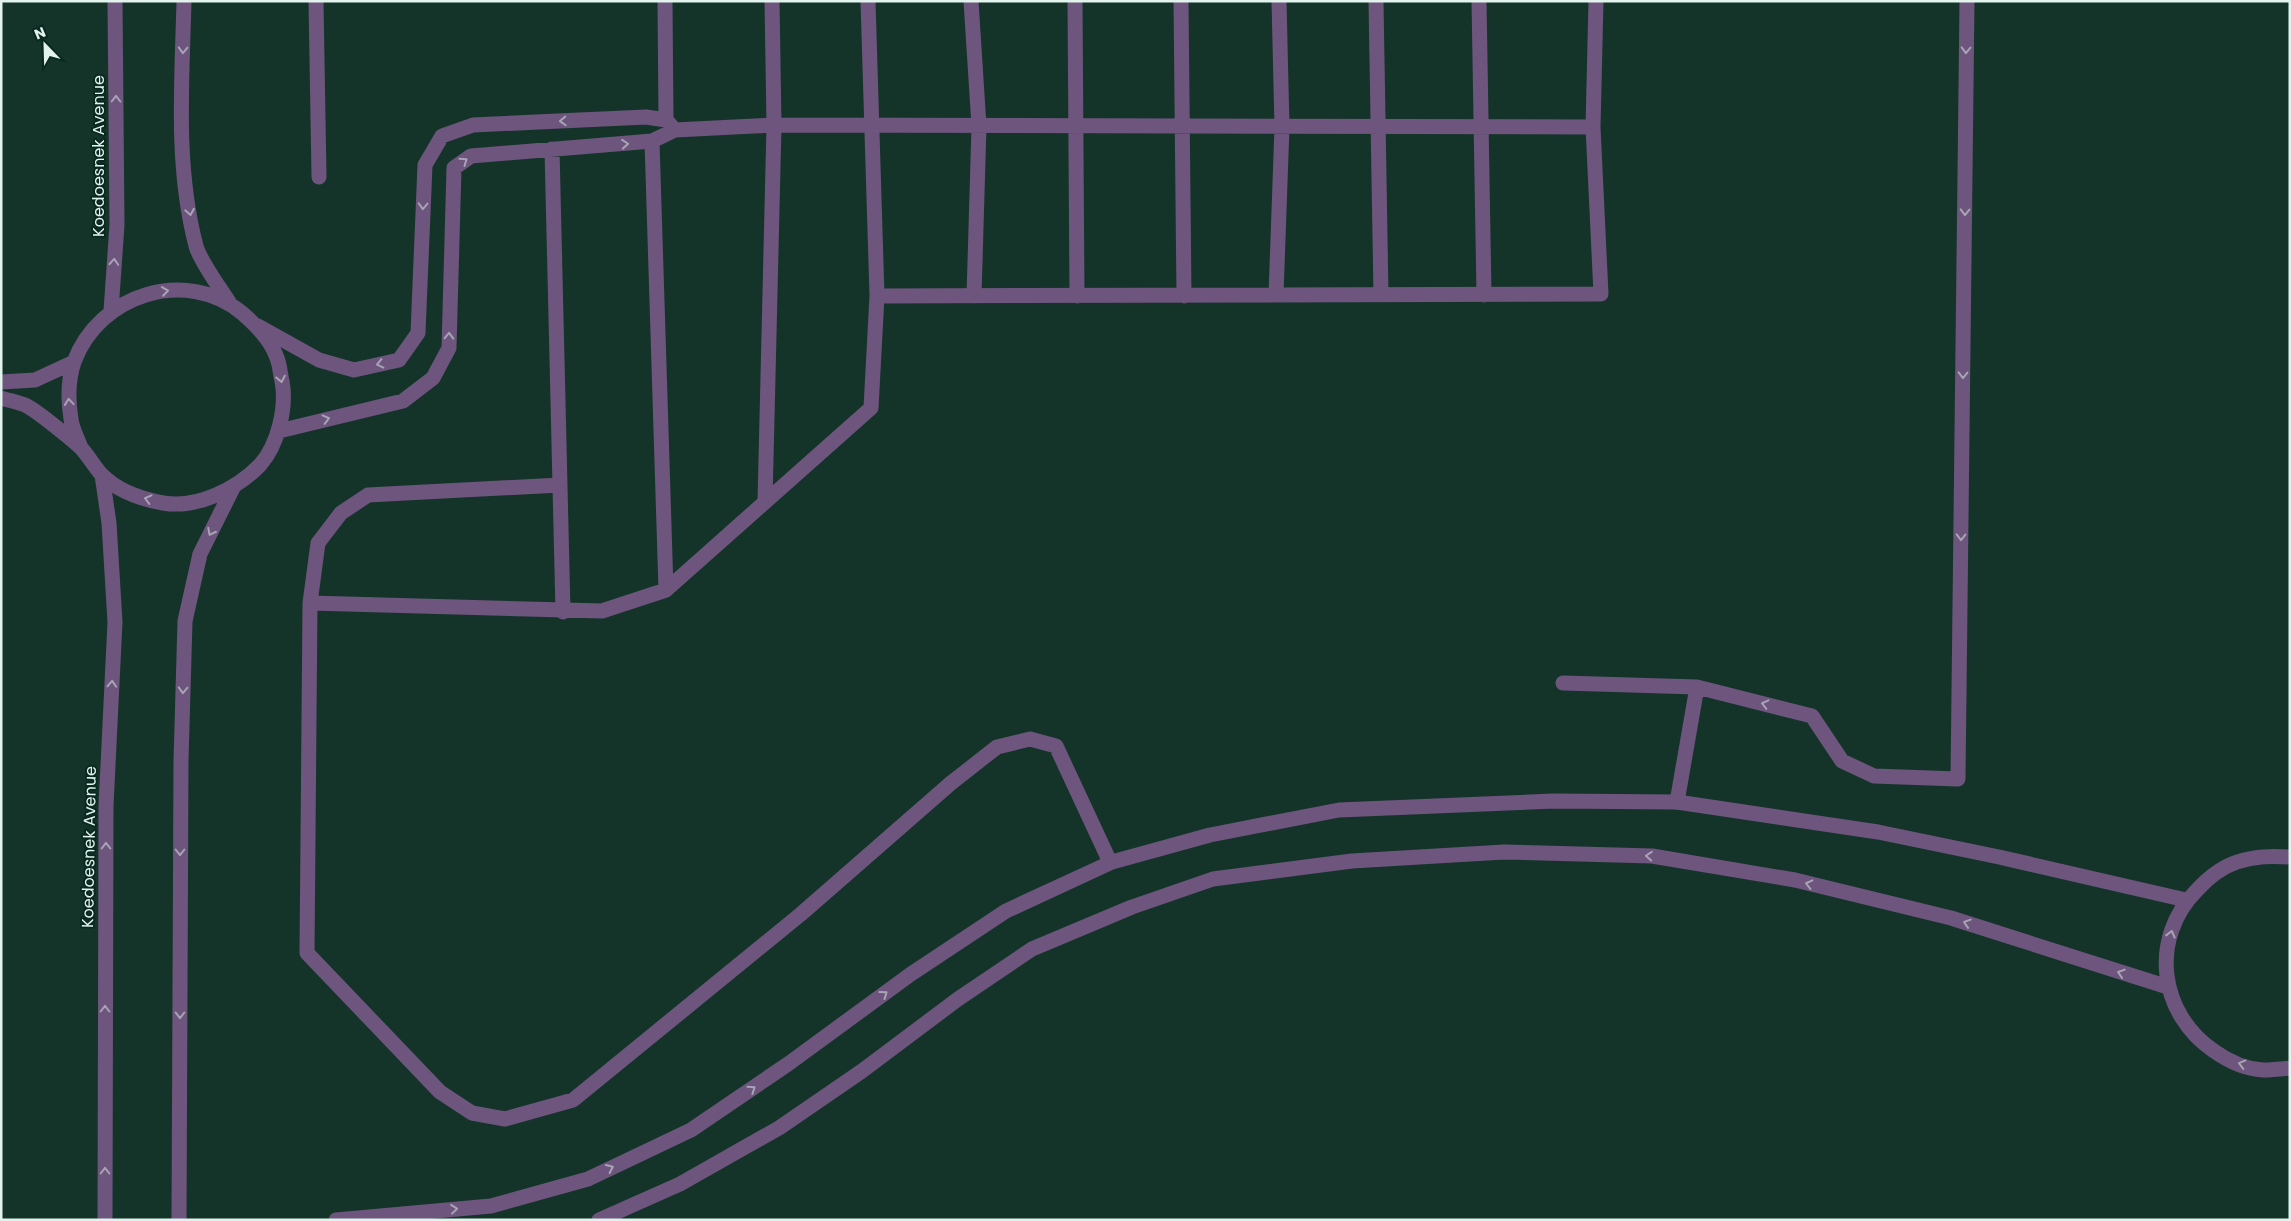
<svg xmlns="http://www.w3.org/2000/svg" width="2291" height="1221" viewBox="0 0 2291 1221" font-family="Poppins,sans-serif">
	<rect width="100%" height="100%" fill="#14342a"/>
	<g fill="none" stroke-linecap="round" stroke-linejoin="round">
		<path stroke="#6d557d" stroke-width="15" d="M184,1C182,82 175,166 196,246C200,261 220,288 229,302
			M316,1L319,177
			M665,1L666,120
			M868,1L877,296
			M971,1L979,126L974,296
			M1075,1L1077,296
			M1181,1L1184,296
			M1376,1L1381,295
			M1479,1L1484,295
			M675,130L774,125L1593,127
			M652,141L666,590
			M552,149L563,612
			M1276,295L1282,127L1279,1
			M111,311L117,225L115,1
			M258,326L319,360L354,370L399,360L418,333L425,165L442,136L473,125L646,117L666,120L675,130L652,141L471,156L454,168L449,348L433,378L403,401L279,431
			M1,382L35,380L74,362
			M1,398C10,401 19,402 27,406C37,411 74,441 82,449C89,457 94,466 101,474C117,491 141,499 163,503C197,509 237,489 260,465C278,445 287,407 282,381C280,374 280,365 277,358C271,340 256,325 242,313C186,267 99,294 74,362C68,380 68,401 71,419C72,429 78,439 81,448
			M102,475L109,523L115,622L106,806L105,1220
			M765,502L774,125L772,1
			M310,603L318,543L341,513L368,495L560,485
			M1563,683L1697,687L1677,802
			M1697,687L1812,716L1842,761L1874,776L1958,779L1967,1
			M1110,862L1056,746L1030,739L997,747L951,783L801,914L573,1100L505,1119L472,1113L440,1092L307,953L310,603L602,611L666,590L871,408L877,296L1601,294L1593,127L1596,1
			M179,1220L181,761L185,621L200,554L233,488"/>
		<path stroke="#6d557d" stroke-width="15" d="M2290,857C2271,856 2255,856 2237,862C2222,867 2208,878 2197,890C2149,938 2159,1014 2214,1051C2228,1061 2246,1069 2263,1070C2272,1070 2281,1069 2290,1068
			M336,1220L491,1206L588,1179L691,1130L788,1064L911,974L1006,911L1112,862L1210,835L1339,810L1554,801L1677,802L1878,832L1999,857L2186,900
			M599,1220L680,1184L779,1128L862,1071L958,999L1032,949L1132,907L1213,879L1352,861L1504,852L1652,856L1795,880L1951,918L2168,987"/>
	</g>
	<defs><path id="oneway-chevron" d="M-2-3.5L2.5 0L-2 3.5" fill="none" stroke-width="1.6" stroke-linecap="round" stroke-linejoin="round" transform="scale(1.25)"/></defs>
	<g stroke="#a7a4b4">
		<use href="#oneway-chevron" transform="translate(183 50) rotate(92)"/>
		<use href="#oneway-chevron" transform="translate(1966 50) rotate(91)"/>
		<use href="#oneway-chevron" transform="translate(116 99) rotate(-90)"/>
		<use href="#oneway-chevron" transform="translate(563 121) rotate(177)"/>
		<use href="#oneway-chevron" transform="translate(625 144) rotate(-5)"/>
		<use href="#oneway-chevron" transform="translate(464 161) rotate(-35)"/>
		<use href="#oneway-chevron" transform="translate(423 206) rotate(92)"/>
		<use href="#oneway-chevron" transform="translate(190 212) rotate(80)"/>
		<use href="#oneway-chevron" transform="translate(1965 212) rotate(91)"/>
		<use href="#oneway-chevron" transform="translate(114 262) rotate(-86)"/>
		<use href="#oneway-chevron" transform="translate(165 291) rotate(-8)"/>
		<use href="#oneway-chevron" transform="translate(449 336) rotate(-88)"/>
		<use href="#oneway-chevron" transform="translate(380 364) rotate(167)"/>
		<use href="#oneway-chevron" transform="translate(1963 375) rotate(91)"/>
		<use href="#oneway-chevron" transform="translate(281 379) rotate(79)"/>
		<use href="#oneway-chevron" transform="translate(69 402) rotate(-95)"/>
		<use href="#oneway-chevron" transform="translate(326 419) rotate(-14)"/>
		<use href="#oneway-chevron" transform="translate(148 499) rotate(-166)"/>
		<use href="#oneway-chevron" transform="translate(211 532) rotate(117)"/>
		<use href="#oneway-chevron" transform="translate(1961 537) rotate(91)"/>
		<use href="#oneway-chevron" transform="translate(112 684) rotate(-87)"/>
		<use href="#oneway-chevron" transform="translate(183 690) rotate(92)"/>
		<use href="#oneway-chevron" transform="translate(1765 704) rotate(-166)"/>
		<use href="#oneway-chevron" transform="translate(106 846) rotate(-90)"/>
		<use href="#oneway-chevron" transform="translate(180 852) rotate(90)"/>
		<use href="#oneway-chevron" transform="translate(1649 856) rotate(-176)"/>
		<use href="#oneway-chevron" transform="translate(1809 884) rotate(-166)"/>
		<use href="#oneway-chevron" transform="translate(1967 923) rotate(-162)"/>
		<use href="#oneway-chevron" transform="translate(2171 934) rotate(-76)"/>
		<use href="#oneway-chevron" transform="translate(2121 973) rotate(-162)"/>
		<use href="#oneway-chevron" transform="translate(884 994) rotate(-36)"/>
		<use href="#oneway-chevron" transform="translate(105 1009) rotate(-90)"/>
		<use href="#oneway-chevron" transform="translate(180 1015) rotate(90)"/>
		<use href="#oneway-chevron" transform="translate(2242 1064) rotate(-165)"/>
		<use href="#oneway-chevron" transform="translate(752 1089) rotate(-34)"/>
		<use href="#oneway-chevron" transform="translate(610 1168) rotate(-25)"/>
		<use href="#oneway-chevron" transform="translate(105 1171) rotate(-90)"/>
		<use href="#oneway-chevron" transform="translate(454 1209) rotate(-6)"/>
	</g>
	<g text-anchor="middle" dominant-baseline="central" stroke-width="4" stroke-linejoin="round" paint-order="stroke">
		<g font-size="16" fill="#e1f3ec" stroke="#092920">
			<text transform="translate(98 156) rotate(-90)">Koedoesnek Avenue</text>
			<text transform="translate(89 847) rotate(-89)">Koedoesnek Avenue</text>
		</g>
	</g>
	<rect width="2291" height="1221" fill="none" stroke="#e1f3ec" stroke-width="5"/>
	<g transform="translate(45 45) rotate(337)" stroke="#092920" stroke-width="4" paint-order="stroke">
	<path d="M0-4L9 19L0 12L-9 19Z" fill="#e1f3ec"/>
	<text y="-8" font-size="14" font-weight="bold" text-anchor="middle" fill="#e1f3ec">N</text>
	</g>
</svg>
